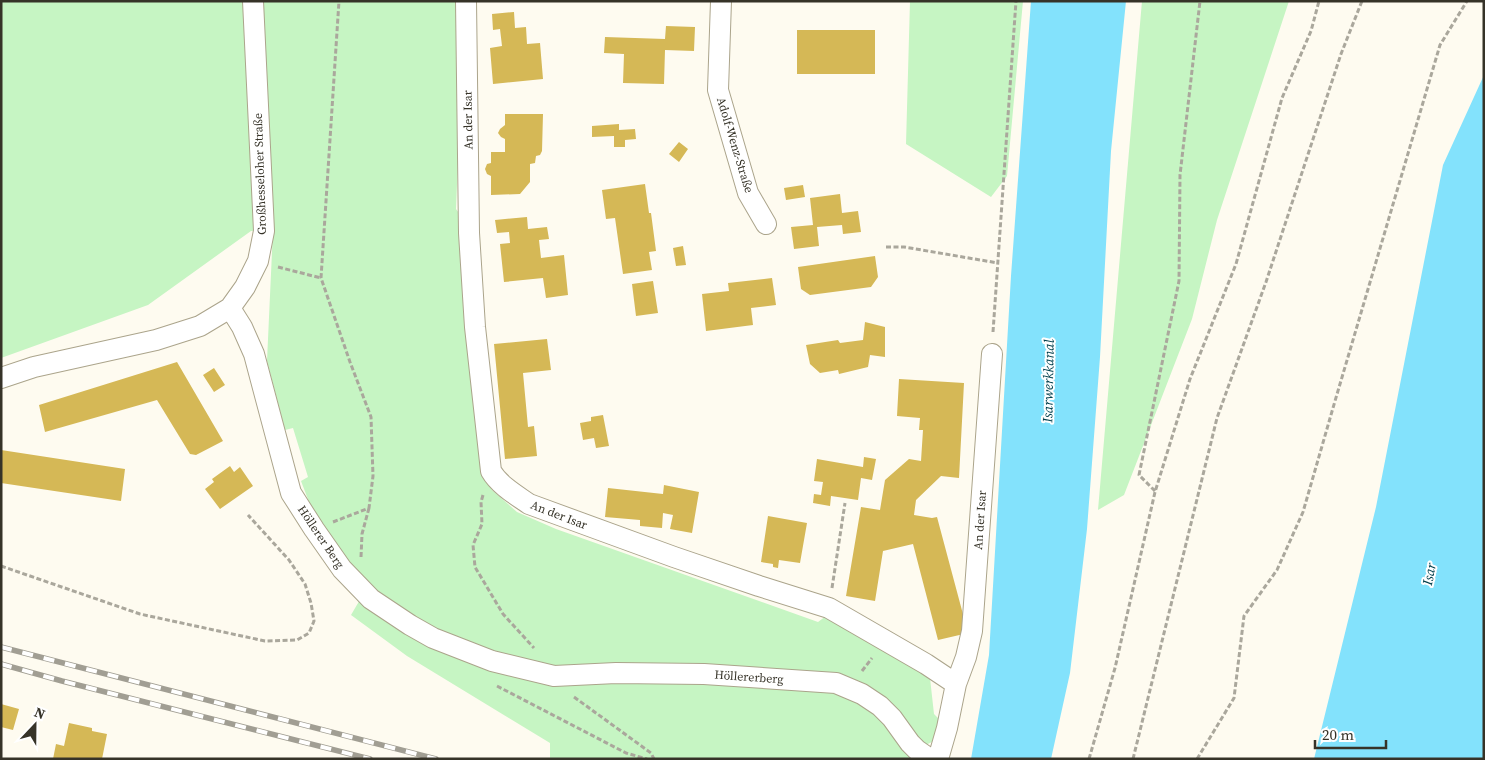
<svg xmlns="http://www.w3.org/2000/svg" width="1485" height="760" viewBox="0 0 1485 760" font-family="'Source Serif 4',serif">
	<rect width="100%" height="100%" fill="#fefbf0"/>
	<path fill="#c6f5c3" d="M1,1H459V135L456,209L461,216L484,474L492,490L517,512L556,529L818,622L826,616L930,678L934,714L939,719L932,742L915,750L913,759H550V743L407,656L351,615L368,586L323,528L309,502L301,481L308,477L293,428L285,430L267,361L273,230L251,231L148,305L1,358Z
		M910,1H1023L1007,176L991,197L906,144Z
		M1142,1H1289L1217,220L1192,319L1124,495L1098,510Z"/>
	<path fill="#83e2fc" d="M1031,1H1126L1111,151L1100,357L1087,529L1070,673L1051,759H971L989,655L1011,276Z
		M1484,75V759H1314L1376,507L1443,165Z"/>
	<path fill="#d5b856" d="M514,12L515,28L526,27L527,44L540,43L543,79L493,84L490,48L502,46L500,29L493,30L492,14Z
		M666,26L695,27L694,51L665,50L664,84L623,83L624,54L604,53L605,37L665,39Z
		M797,30H875V74H797Z
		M505,114H543L542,151L540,155L536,156L535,163L530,164V182L520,194L491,195V176L487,174L485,169L487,164L491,163V152H505V139L501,137L498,133L500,129L505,125Z
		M619,124V130L635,129L636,139L625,140V147H614V136L592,137V126Z
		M679,142L688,149L679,162L669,154Z
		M645,184L649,213H651L656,251L649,252L652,270L623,274L615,218L606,219L602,190Z
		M803,185L805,197L786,200L784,188Z
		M840,194L842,213L858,211L861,232L843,234L842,225L817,227L819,246L794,249L791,227L813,225L810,198Z
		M527,217L528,229L547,227L549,239L539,240L541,258L564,255L568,295L546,298L543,278L504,282L500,244L510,243L509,232L497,233L495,220Z
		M683,246L686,265L676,266L673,248Z
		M875,256L878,277L871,287L810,295L801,289L798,267Z
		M772,278L776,305L751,308L753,325L706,331L702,294L729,291L728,283Z
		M653,281L658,313L636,316L632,284Z
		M865,322L885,327V357L870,355L868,367L839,374L838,370L820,373L810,364L806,345L838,340L840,343L863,340Z
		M547,339L551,370L523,373L528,427L534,426L537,456L505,459L494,344Z
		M177,362L223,441L196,455L190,454L157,400L45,432L39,405Z
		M214,368L225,385L214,392L203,375Z
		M899,379L964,383L959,478L941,476L916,500L914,515L932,518L937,517L968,633L938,640L913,544L883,551L875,601L846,596L861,507L880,510L885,480L909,459L921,461L923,430H919L920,418L897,416Z
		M603,415L609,446L596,448L594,438L583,440L580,423L591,421V417Z
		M1,450L125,469L121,501L1,483Z
		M864,457L876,459L872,480L861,478L858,500L831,496L830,506L813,503L814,494L821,495L823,482L814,481L817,459L863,467Z
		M230,466L234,472L240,467L253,486L220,509L205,489L214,482L212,479Z
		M664,485L699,492L692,533L670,529L673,515L663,513L662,528L640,526V520L605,517L608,488L663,494Z
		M768,516L807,523L800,563L779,560L778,568L773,567V564L761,562Z
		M1,704L19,709L13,730L1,727Z
		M69,723L92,728V731L107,734L102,759H53L56,744L64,746Z"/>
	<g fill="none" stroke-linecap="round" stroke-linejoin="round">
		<defs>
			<path id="minor" d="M466,1L469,233L475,327L491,471C499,485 516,495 529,504L674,557L759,586L829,608L926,664L956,684
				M721,1L718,90L748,193L766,224
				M230,308L242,327L254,354L291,493L314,529L342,569L371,599L410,625L433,638L492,661L554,676L616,673L704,674L836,683L862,694L880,706L892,718L910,743L917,750L930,759
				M1,378L34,367L156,340L200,326L230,308L245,287L258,261L264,231L253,1
				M938,759L947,728L956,684L966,657L972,631L992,354"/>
		</defs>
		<use href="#minor" stroke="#aba48b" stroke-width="22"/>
		<path stroke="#aaa79c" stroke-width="3" stroke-dasharray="5 2.5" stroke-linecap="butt" d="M886,247H904L998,263
			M278,267L321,278
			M993,332L1016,1
			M1155,491L1139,475L1179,281L1180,175L1200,1
			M483,495L481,502L482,524L473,545L475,567L503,614L534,648
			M333,522L369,508L373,476L371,417L350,362L321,278L339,1
			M361,557L362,534L369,508
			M1,566L140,614L265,641L297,640L309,633L314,621L311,603L305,584L289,560L248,515
			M832,588L845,503
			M862,671L872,658
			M497,686L626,753L647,759
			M574,697L651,753L654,759
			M1089,759L1115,668L1155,492L1190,379L1236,264L1282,98L1311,31L1319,1
			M1133,759L1217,418L1266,282L1341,54L1362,1
			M1197,759L1234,698L1244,616L1277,570L1303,512L1335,401L1440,45L1467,1"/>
		<use href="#minor" stroke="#fff" stroke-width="20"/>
		<defs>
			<path id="rail" d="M1,647L436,759
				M1,664L62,681L370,759"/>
		</defs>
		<use href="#rail" stroke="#a19e93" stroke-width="5.5"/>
		<use href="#rail" stroke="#fff" stroke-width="4" stroke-dasharray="11" stroke-linecap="butt"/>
	</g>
	<g text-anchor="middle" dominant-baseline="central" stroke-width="4" stroke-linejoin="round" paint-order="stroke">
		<g font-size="12" fill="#363328" stroke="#fff">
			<text transform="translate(468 120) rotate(-91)">An der Isar</text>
			<text transform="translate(735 145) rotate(73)">Adolf-Wenz-Straße</text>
			<text transform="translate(260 174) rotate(-92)">Großhesseloher Straße</text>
			<text transform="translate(559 515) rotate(21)">An der Isar</text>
			<text transform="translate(980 520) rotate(-86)">An der Isar</text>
			<text transform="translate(321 537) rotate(56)">Höllerer Berg</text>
			<text transform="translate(749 677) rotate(4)">Höllererberg</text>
		</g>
		<g font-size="14" font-style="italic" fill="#003f4c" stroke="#fff">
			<text transform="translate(1048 381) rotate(-89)">Isarwerkkanal</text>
			<text transform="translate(1429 574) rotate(-79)">Isar</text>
		</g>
	</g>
	<rect width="1485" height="760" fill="none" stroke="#363328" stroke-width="5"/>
	<g transform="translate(35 725) rotate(22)" stroke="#ffffff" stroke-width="4" paint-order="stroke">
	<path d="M0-4L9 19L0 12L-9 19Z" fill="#363328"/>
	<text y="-8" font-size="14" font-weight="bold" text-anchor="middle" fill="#363328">N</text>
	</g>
	<path d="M1315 740v8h71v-8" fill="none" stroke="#363328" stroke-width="2.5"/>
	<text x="1322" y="740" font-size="15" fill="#363328" stroke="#ffffff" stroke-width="4" paint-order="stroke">20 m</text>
</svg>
